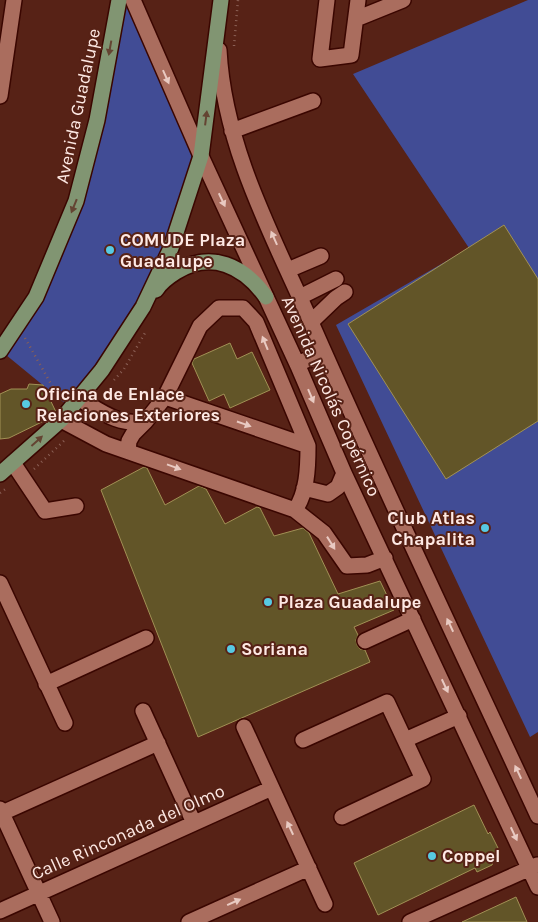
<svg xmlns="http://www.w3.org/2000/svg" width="538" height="922" viewBox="0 0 538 922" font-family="Karla,sans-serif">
	<rect width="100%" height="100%" fill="#572216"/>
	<path fill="#414c95" d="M120,0H131L199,157L143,307L67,405L0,350L77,202Z
		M528,0H538V732L530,737L336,325L469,248L353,74Z"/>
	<path fill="#625528" stroke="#a19155" d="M504,225L538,279V421L446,479L348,324Z
		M230,343L237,359L252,352L270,390L230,408L224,394L209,401L192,363L194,359Z
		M29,384L43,385L56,412L48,419L9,438L0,439V394L11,389H27Z
		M144,467L147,468L165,505L199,486L206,489L225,524L257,507L260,508L274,536L303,528L309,533L338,594L380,581L394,610L354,627L358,635L356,640L357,645L360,649L365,650L370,662L198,737L101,490Z
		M474,805L488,834L490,832L498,848L492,865L477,872L475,868L378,915L354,863Z
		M516,897L527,922H462Z"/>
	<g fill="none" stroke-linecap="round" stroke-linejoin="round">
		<defs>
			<path id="minor" d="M133,0L201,156L298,366L344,473L538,887
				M327,0L320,59L351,55L358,0
				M356,19L403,0
				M219,50C224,149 275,240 314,329C386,493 463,654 538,816
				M0,96L14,0
				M232,131L313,101
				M288,270L321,256
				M300,297L336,279
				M311,322L336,298L345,292
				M298,366C310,353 318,361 331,369
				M165,397L308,446
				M78,398C102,412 117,425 145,422
				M61,420L106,444L295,510L324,533L347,566L367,565L385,558
				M128,451L129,441L133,434L145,422L165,397L200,326L219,308H243L256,322L308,446C308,468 307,493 295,510
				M13,463L45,511L76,506
				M304,488L328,494L338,487L344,473
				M0,583L65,723
				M365,641L413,619
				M46,684L146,638
				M143,711L194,823
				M244,727L325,904
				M303,740L387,702L423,779L342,817
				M405,740L459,716
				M0,809L52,922
				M0,814L158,743
				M0,911L272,788
				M189,922L309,868
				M410,922L537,865"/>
			<path id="major" d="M156,290C161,282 168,277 176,272C211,250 244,266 266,297
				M0,351L36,297L76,201L97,120L119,0
				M0,474L61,420L102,370L143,307L171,248L201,156L221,0"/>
		</defs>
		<use href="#minor" stroke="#3a0600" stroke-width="18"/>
		<use href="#major" stroke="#3a0600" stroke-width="18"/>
		<path stroke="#8b6056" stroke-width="2.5" stroke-dasharray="1 4" stroke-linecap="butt" d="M234,46L238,0
			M25,338L55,391L64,393
			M114,380L124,369L145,333
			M55,391L57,401
			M34,469L66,439
			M0,493L7,488"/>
		<use href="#minor" stroke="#aa6d5e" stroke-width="15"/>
		<use href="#major" stroke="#819572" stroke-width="15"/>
	</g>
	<defs><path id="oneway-solid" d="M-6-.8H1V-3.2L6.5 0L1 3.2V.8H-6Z" transform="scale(1.25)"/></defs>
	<g fill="#644432">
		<use href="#oneway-solid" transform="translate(110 48) rotate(100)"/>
		<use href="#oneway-solid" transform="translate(206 118) rotate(-83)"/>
		<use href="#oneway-solid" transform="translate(74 206) rotate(112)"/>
		<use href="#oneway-solid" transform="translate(37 441) rotate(-42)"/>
	</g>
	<g fill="#e9cac2">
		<use href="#oneway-solid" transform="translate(166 77) rotate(66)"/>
		<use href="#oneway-solid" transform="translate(222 200) rotate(65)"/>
		<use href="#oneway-solid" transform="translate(274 238) rotate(-114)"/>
		<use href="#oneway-solid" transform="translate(265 343) rotate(-112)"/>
		<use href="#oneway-solid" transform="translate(311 396) rotate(67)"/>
		<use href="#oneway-solid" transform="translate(244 424) rotate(19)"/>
		<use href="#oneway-solid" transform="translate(174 467) rotate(20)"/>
		<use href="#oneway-solid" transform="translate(331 543) rotate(58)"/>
		<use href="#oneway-solid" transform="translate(450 625) rotate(-115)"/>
		<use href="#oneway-solid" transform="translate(445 686) rotate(65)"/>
		<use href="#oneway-solid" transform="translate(518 772) rotate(-115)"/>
		<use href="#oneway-solid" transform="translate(290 828) rotate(-115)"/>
		<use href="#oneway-solid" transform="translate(514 834) rotate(65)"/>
		<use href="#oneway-solid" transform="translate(234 902) rotate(-24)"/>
	</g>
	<g fill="#57c9e2" stroke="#572216" stroke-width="2">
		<circle cx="110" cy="250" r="5"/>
		<circle cx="26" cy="404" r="5"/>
		<circle cx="485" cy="528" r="5"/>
		<circle cx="268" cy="602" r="5"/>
		<circle cx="231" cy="649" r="5"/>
		<circle cx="432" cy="856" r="5"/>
	</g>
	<g text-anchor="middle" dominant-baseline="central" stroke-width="4" stroke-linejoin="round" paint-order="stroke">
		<g font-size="18" fill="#fee9e4" stroke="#572216">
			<text transform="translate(78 106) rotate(-78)">Avenida Guadalupe</text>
			<text transform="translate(331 396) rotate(66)">Avenida Nicolás Copérnico</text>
			<text transform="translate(128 832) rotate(-24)">Calle Rinconada del Olmo</text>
		</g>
		<g font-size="18" font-weight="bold" fill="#fee9e4" stroke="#572216" text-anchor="start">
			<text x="120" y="240">COMUDE Plaza<tspan x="120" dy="21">Guadalupe</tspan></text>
			<text x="36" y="394">Oficina de Enlace<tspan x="36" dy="21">Relaciones Exteriores</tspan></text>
			<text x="475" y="518" text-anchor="end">Club Atlas<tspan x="475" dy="21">Chapalita</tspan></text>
			<text x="278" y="602">Plaza Guadalupe</text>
			<text x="241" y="649">Soriana</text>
			<text x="442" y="856">Coppel</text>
		</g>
	</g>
</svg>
